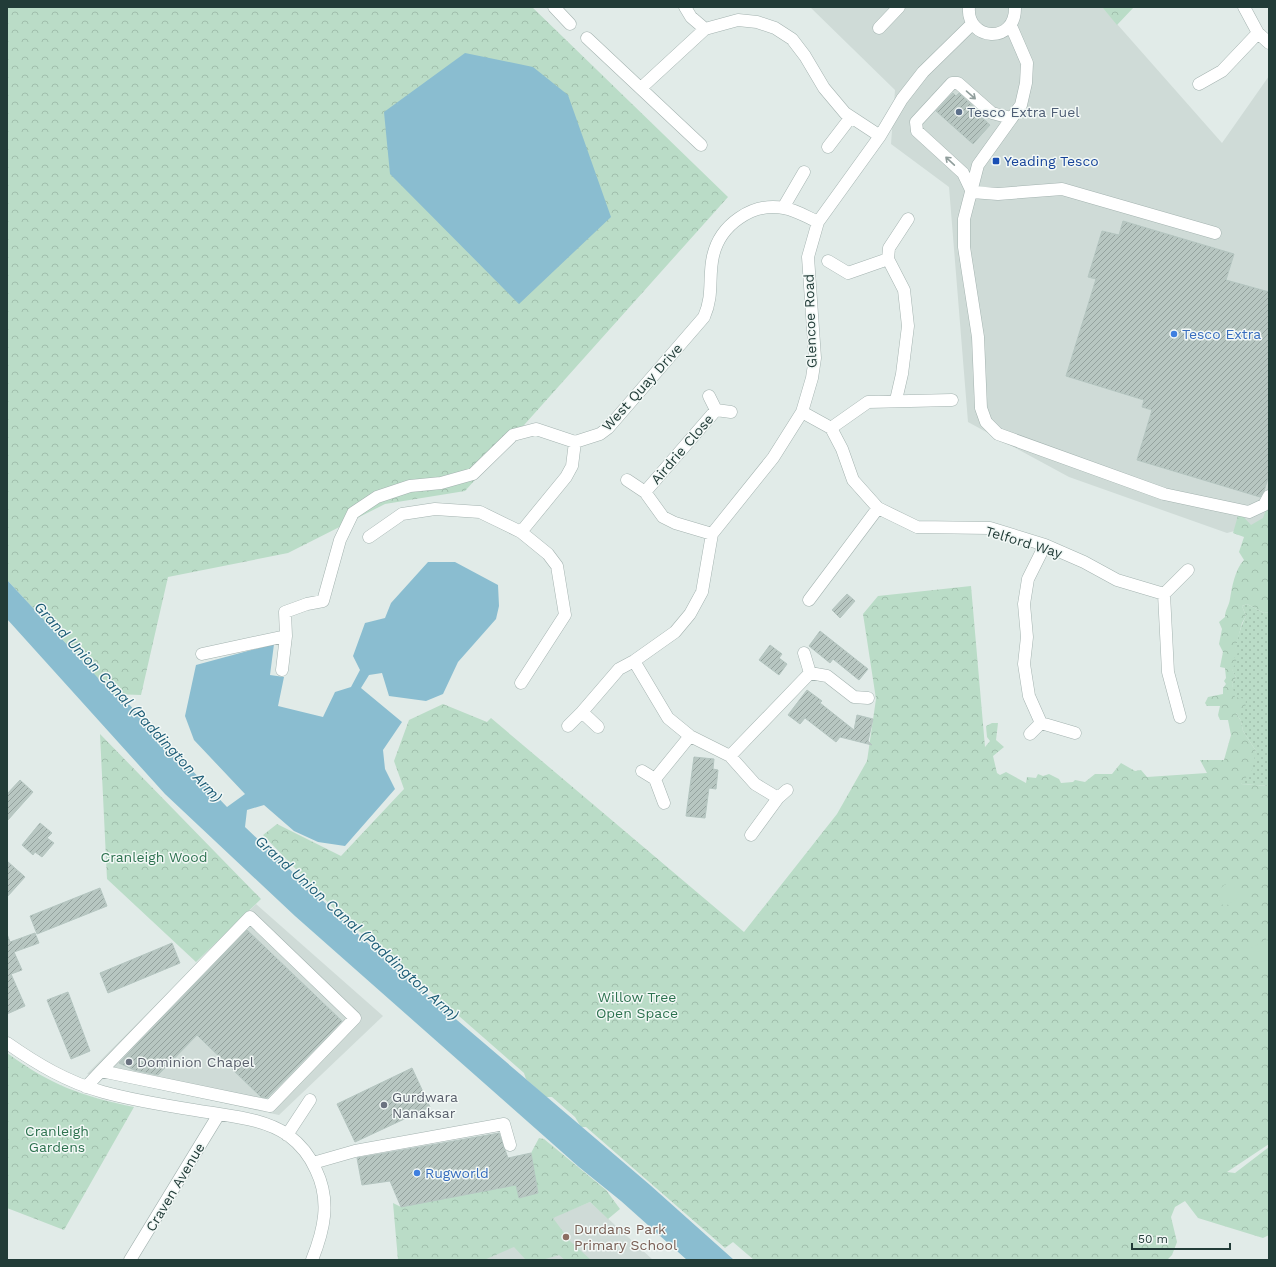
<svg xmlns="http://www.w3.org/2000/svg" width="1276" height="1267" viewBox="0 0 1276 1267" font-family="'Work Sans',sans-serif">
	<defs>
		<pattern id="grass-dots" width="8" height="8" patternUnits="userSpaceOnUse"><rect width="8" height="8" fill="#badcc7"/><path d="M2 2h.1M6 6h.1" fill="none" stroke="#a0beac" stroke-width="1.8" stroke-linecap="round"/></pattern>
		<pattern id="forest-crowns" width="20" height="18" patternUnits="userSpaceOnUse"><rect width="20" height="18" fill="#badcc7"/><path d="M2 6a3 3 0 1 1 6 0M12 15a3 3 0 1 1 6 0" fill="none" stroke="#a0beac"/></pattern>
		<pattern id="building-hatch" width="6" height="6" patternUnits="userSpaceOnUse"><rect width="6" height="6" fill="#b7c6c1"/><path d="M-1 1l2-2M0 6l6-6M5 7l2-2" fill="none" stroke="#94a29e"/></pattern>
	</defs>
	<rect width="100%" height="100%" fill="#e1ebe8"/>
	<path fill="#cfdbd7" d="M810,7H1102L1222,143L1269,76V514L1261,524L1227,533L1069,477L968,422L949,187L891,144L895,90Z
		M256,904L383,1016L279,1115L87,1074Z
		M590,1202L653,1260H454L459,1256Z"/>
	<path fill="url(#grass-dots)" d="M1247,604L1264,613L1269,612V786L1241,784L1256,751L1243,731L1241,721L1236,713L1232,683L1236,678C1235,675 1232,671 1232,669C1231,659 1241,624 1246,616L1242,606Z"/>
	<path fill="url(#forest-crowns)" d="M7,7H532L728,197L465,491L385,504L288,553L168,577L141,695L113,694L7,580Z
		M1102,7H1134L1117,25Z
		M1269,506V612L1264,613L1247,604L1242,606L1246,616L1242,623L1235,650L1238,653L1234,656L1237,662L1232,669L1236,678L1232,683L1235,697L1246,699L1245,712L1236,713L1241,721L1243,731L1256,751L1252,770L1241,784L1269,786V1144L1227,1172L1235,1173L1269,1147V1235L1263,1238L1198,1218L1185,1201L1175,1207L1171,1217L1177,1242L1172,1255L1167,1260H754L733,1242L725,1248L586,1127H581L575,1117L552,1097H546L526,1079L524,1073L419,981L342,917L263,835L277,824L341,856L404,789L394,761L409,720L443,704L487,722L491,718L744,932L837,814L867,761L876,699L863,614L878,596L971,586L985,747L990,741L987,737L986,726L992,723H998L996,740L1004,747L993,756L997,773L1000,775L1006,772L1026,783L1027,777L1036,778L1038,774L1043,776L1049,774L1059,779L1061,783L1073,782L1075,780L1085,782L1095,774H1112L1121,763L1135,771L1141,770L1147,777L1207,773L1200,760H1224L1231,735L1228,720H1220L1218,715L1220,706H1207L1205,703L1208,697L1223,694V688L1226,684L1224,681L1226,678L1225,668L1220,667L1223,652L1219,644L1222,629L1219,622L1225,617C1225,610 1229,606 1230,599C1232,587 1235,569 1244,560L1239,552L1244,537L1233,533L1239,512L1251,525L1263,518L1266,509Z
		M100,734L261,899L196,962L107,879Z
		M7,1053C51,1085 81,1096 134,1107L64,1230L7,1208Z
		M539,1138L544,1139L606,1190L620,1209L608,1219L590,1202L553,1218L570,1241L591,1260H565L559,1255L542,1260H526L514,1247L484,1260H398L393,1203L401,1207L516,1185L520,1198L538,1193L531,1153Z"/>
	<path fill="#badcc7" d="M1224,885H1233L1240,897L1224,907L1218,898V891Z
		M1267,939L1269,943V960L1260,962L1256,960L1249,949Z"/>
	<path fill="#8abdd0" d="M465,53L533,67L568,95L611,217L519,304L390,174L384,112Z
		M428,562H455L498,585L499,606L496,619L458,662L443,694L426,701L389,696L382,673L369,675L361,688L402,722L383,750L385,769L395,789L345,846L318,842L294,831L264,805L247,810L245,827L375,950L650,1185L734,1260H687L621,1201L579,1167L295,916L165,794L7,619V580L113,694L123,698L227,807L245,794L194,740L185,716L196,665L274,644L270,675L284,677L278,706L323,717L335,692L351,687L360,670L353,656L365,623L385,618L391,603Z"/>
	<path fill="url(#building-hatch)" stroke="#b4c5c0" d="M953,93L956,96L959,93L978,111L977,113L990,125L973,144L936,111Z
		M1123,221L1234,254L1226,280L1269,292V475L1264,491L1260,497L1137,460L1152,410L1142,407L1144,400L1066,376L1096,279L1088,277L1102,231L1119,235Z
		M847,594L855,601L840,618L832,610Z
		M820,631L868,669L859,680L833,659L830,663L809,646Z
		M770,645L782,654L779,658L787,664L779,675L759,660Z
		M807,690L822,701L820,703L854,730L857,715L873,719L868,741L872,745L840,737L836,742L805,718L800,724L788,715Z
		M694,757L714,759L713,769L718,770L716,789L709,788L705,818L686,816Z
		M20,780L33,792L7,821V794Z
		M40,823L52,833L47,838L54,843L42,857L35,852L33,855L22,845Z
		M7,861L25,877L7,897Z
		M100,888L107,906L37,934L30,916Z
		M247,930L342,1021L267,1098L261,1097L197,1035L158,1075L134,1070L119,1063Z
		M35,933L39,943L14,952L22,970L11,974L25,1006L7,1014V934L10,942Z
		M172,943L180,963L108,993L100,973Z
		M68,992L90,1051L71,1059L47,1000Z
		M412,1068L430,1107L355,1142L337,1104Z
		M499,1133L508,1158L531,1153L538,1193L519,1198L516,1185L401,1207L390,1181L362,1185L357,1158Z"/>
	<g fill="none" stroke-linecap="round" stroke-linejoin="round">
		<defs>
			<path id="minor" d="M554,7L570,24
				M685,7L691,17L705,29
				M969,7C966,41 1016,45 1015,7
				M1244,7L1258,33L1269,43
				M1011,26L1027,63L1026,83L1021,105L978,165L964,219V247L978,337L981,408L986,422L998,434L1164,494L1249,512L1264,505L1269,496
				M879,28L899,7
				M587,38L701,145
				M1199,84L1222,71L1258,33
				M641,88L705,29L738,20L757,22L775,28L792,39L805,56L824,88L845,113L880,136
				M828,147L851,117
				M972,192L998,194L1062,189L1215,233
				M972,192L963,173L917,131L916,122L952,83H958L992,113L1011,118
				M783,208L804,172
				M888,259L904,290L908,326L902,374L896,400
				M888,259L889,248L908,219
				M828,261L848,273L888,259
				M709,396L716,410
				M802,412L831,428L842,449L853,480L878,508L917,527L990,528L1045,545L1084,562L1117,580L1164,594L1188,570
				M831,428L868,402L952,400
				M627,480L645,492
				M521,532L566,477L572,466L575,442
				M712,534L675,523L663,517L645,492L716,410L731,412
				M369,537L402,514L435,509L480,512L521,532L548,554L557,566L565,615L521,683
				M1045,545L1028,579L1024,604L1027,637L1024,664L1029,696L1041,723L1075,733
				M1164,594L1168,672L1180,717
				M809,600L878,508
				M804,653L810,673
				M202,654L286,636L285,612L307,604L323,601L340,540L353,513L377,497L410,486L441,483L473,474L513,435L536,429L575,442L600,434L608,428L704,317C714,294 708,278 713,256C720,225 752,202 784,208C796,210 807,217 818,222
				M634,661L668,718L690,736L730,756L755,784L778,798L751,835
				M282,670L286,636
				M568,726L582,712
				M598,727L582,712L619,669L634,661L675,632L690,614L702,592L712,534L773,458L802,412L812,378L815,358L808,257L818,222L880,136L902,99L923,72L972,24
				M1030,734L1041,723
				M730,756L810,673L827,676L854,697L868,698
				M642,771L655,779
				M778,798L787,790
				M664,803L655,779L690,736
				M7,1043C37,1064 67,1082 103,1092C139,1102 176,1107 213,1113C238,1117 266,1120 288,1135C300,1144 310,1156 316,1170C331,1201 324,1230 312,1260
				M86,1087L101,1071L250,917L355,1018L270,1106L101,1071
				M287,1135L310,1100
				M313,1163L355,1151L504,1124L510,1145
				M130,1260L219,1114"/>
		</defs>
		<use href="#minor" stroke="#a4b3b0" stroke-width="13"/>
		<use href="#minor" stroke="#fff" stroke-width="12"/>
	</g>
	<defs><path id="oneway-shaft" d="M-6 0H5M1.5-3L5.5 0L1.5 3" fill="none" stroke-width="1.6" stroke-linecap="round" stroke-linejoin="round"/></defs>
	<g stroke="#909e9c">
		<use href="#oneway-shaft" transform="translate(971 95) rotate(41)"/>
		<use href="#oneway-shaft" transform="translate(950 161) rotate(-137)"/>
	</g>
	<circle fill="#5c6f8a" stroke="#f2f8f6" stroke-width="1.5" cx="959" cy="112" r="4"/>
	<rect fill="#1a4fb4" stroke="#f2f8f6" stroke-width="1.5" x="992" y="157" width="8" height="8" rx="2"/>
	<g fill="#3f7fe0" stroke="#f2f8f6" stroke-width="1.5">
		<circle cx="1174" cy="334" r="4"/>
		<circle cx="417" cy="1173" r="4"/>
	</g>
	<g fill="#6b7280" stroke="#f2f8f6" stroke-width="1.5">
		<circle cx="129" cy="1062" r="4"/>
		<circle cx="384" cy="1105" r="4"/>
	</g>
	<circle fill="#8d6e63" stroke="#f2f8f6" stroke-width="1.5" cx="566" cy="1237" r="4"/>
	<g text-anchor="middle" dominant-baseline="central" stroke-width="3" stroke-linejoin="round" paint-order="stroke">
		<g font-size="14" fill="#4e5e75" stroke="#f2f8f6" text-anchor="start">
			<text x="967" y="112">Tesco Extra Fuel</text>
		</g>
		<g font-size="14" fill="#164399" stroke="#f2f8f6" text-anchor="start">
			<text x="1004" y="161">Yeading Tesco</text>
		</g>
		<g font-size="14" fill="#223c38" stroke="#f2f8f6">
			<text transform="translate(810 321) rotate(-92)">Glencoe Road</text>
			<text transform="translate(642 387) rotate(-48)">West Quay Drive</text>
			<text transform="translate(682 449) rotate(-49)">Airdrie Close</text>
			<text transform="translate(1024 542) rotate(17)">Telford Way</text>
			<text transform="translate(175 1187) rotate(-59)">Craven Avenue</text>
		</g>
		<g font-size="14" fill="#366cbe" stroke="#f2f8f6" text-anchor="start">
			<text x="1182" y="334">Tesco Extra</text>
			<text x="425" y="1173">Rugworld</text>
		</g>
		<g font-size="14" fill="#2d724f" stroke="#f2f8f6">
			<text x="154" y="857">Cranleigh Wood</text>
			<text x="637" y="997">Willow Tree<tspan x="637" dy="16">Open Space</tspan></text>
			<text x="57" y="1131">Cranleigh<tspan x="57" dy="16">Gardens</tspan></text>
		</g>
		<g font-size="14" fill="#5b616d" stroke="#f2f8f6" text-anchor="start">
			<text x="137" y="1062">Dominion Chapel</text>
			<text x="392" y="1097">Gurdwara<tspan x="392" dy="16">Nanaksar</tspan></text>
		</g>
		<g font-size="14" fill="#785e54" stroke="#f2f8f6" text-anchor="start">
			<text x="574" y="1229">Durdans Park<tspan x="574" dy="16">Primary School</tspan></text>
		</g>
		<g font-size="15" font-style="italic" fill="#1d5d77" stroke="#f2f8f6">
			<text transform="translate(128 702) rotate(47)">Grand Union Canal (Paddington Arm)</text>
			<text transform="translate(357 928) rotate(42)">Grand Union Canal (Paddington Arm)</text>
		</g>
	</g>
	<rect width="1276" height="1267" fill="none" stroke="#223c38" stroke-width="16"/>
	<path d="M1132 1243v6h98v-6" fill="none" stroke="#223c38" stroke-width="2"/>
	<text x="1138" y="1243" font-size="12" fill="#223c38" stroke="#f2f8f6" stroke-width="3" paint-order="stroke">50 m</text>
</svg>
